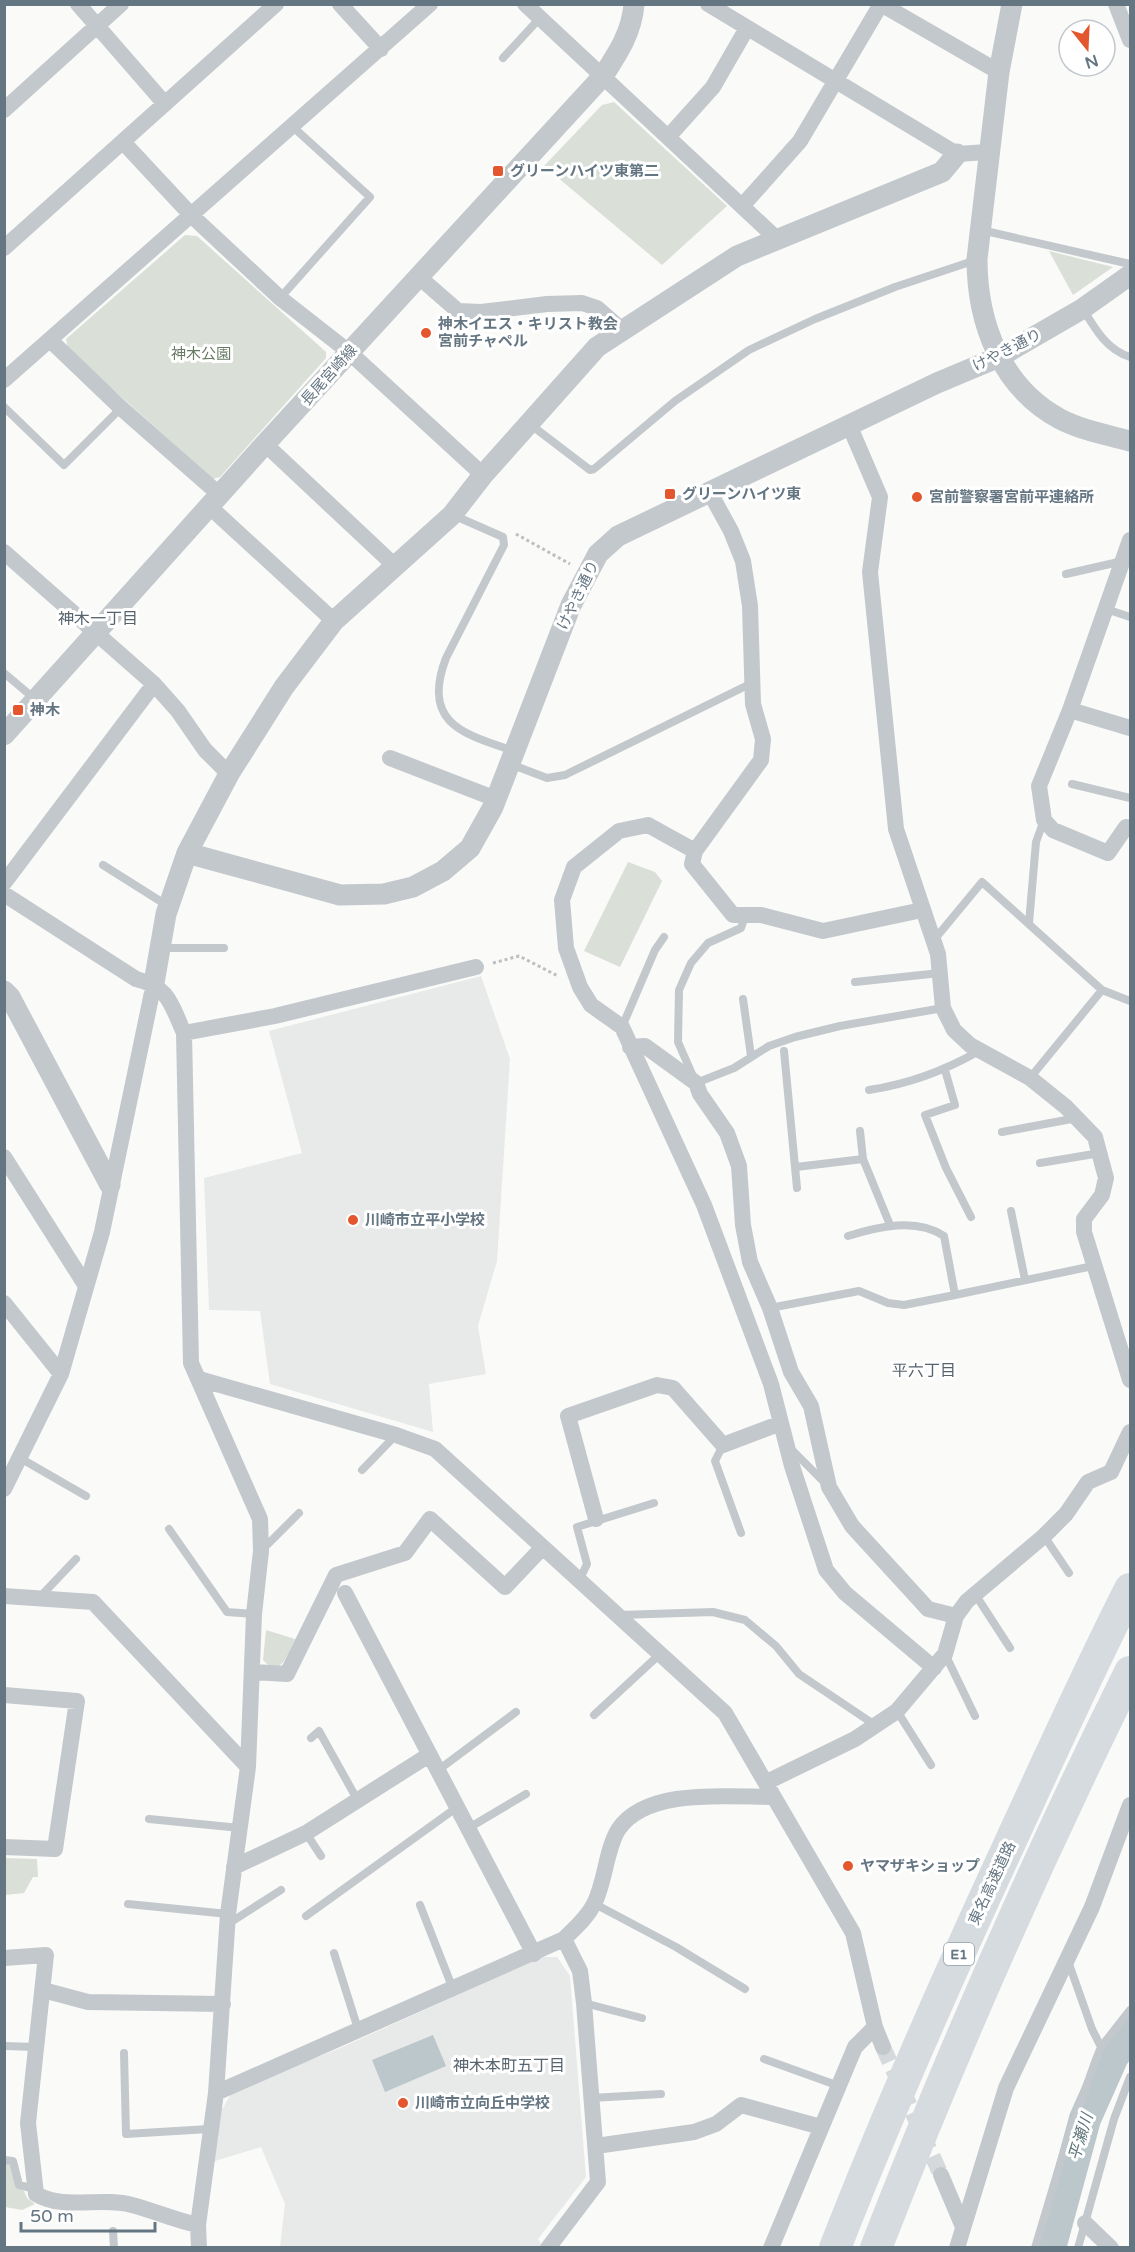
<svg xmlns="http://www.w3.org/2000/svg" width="1135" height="2252" viewBox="0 0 1135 2252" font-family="'Varela Round','Noto Sans JP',sans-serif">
	<rect width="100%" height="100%" fill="#fafaf8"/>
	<path fill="#e8e9e9" d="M481,976L510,1059L497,1261L478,1326L486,1374L429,1384L433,1432L270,1384L260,1311L209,1310L204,1178L302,1153L269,1031Z
		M542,1957H557L570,1976L586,2177L538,2239L542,2245L540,2247H280L285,2204L261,2147L212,2162L218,2117L233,2090L338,2049Z"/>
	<path fill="#dadfd7" d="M614,102L727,206L662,265L544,166L602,105Z
		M185,235L197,236L326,352V358L220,477L213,479L68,349L66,339Z
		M1049,251L1113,267L1073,295Z
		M628,862L655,872L662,881L620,967L584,951Z
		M266,1630L295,1639C288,1654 280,1680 263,1660Z
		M5,1858L37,1859L38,1877H33L24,1893L5,1895Z
		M4,2164H10L17,2187L24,2191L27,2198L35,2204L22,2210L5,2207Z"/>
	<path fill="#bbc7cb" d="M433,2035L446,2066L385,2092L372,2060Z"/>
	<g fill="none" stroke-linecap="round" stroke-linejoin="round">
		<path stroke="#bbc7cb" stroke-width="32" d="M1050,2248L1085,2119L1113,2056L1130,2034"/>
		<path stroke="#d5d9db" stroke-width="16" stroke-dasharray="16 8" stroke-linecap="butt" d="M883,2047L941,2175"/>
		<path stroke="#bbbfc2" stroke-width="3" stroke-dasharray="3 3" stroke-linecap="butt" d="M516,534L570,564
			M493,963L519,956L558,976"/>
		<path stroke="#c3c8cc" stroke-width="8" d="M503,58L539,19
			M981,230L1130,264
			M280,298L370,197L293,127
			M1083,309C1095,329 1107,350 1130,357
			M4,407L64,465L121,408
			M531,425L590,470L594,469L675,401L749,350L815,319L895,287L976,260
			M453,515L503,537L504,545L446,658C421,724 464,734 514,751
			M1066,574L1123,561
			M1106,609L1130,617
			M4,673L36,700
			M518,767L547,778L565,775L752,683
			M1072,784L1130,798
			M103,865L168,906
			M745,916L741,928L708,943L691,963L679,990L678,1042L696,1083L734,1068L769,1046L795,1037L840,1026L943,1008
			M1029,923L1036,842L1044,820
			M934,940L982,882L1102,990L1130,1001
			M162,948H224
			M855,982L940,973
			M743,999L751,1056
			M622,1027L655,950L664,937
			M784,1051L797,1188
			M945,1070L955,1105L925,1115L946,1168L971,1217
			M1030,1078L1102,990
			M869,1090C909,1084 944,1071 979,1051
			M860,1131L863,1159L890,1225
			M1002,1132L1077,1118
			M1040,1163L1100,1153
			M796,1167L863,1159
			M1011,1211L1025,1280
			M848,1236C877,1227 916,1217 944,1236L955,1295L1093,1266
			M770,1308L859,1291L888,1303L904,1305L955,1295
			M723,1445L715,1461L741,1533
			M791,1449L826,1484
			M20,1458L86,1496
			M362,1470L396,1435
			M169,1529L227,1612L254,1614
			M1044,1536L1069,1573
			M262,1550L299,1513
			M579,1581L587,1564L577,1527L654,1503
			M975,1594L1010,1648
			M39,1598L76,1559
			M619,1615L713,1612L745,1620L776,1646L799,1674L875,1725
			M945,1654L975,1716
			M897,1711L931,1765
			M594,1715L660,1654
			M311,1738L319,1731L358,1801
			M437,1771L516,1712
			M149,1819L240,1828
			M467,1829L526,1794
			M306,1833L321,1856
			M128,1904L228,1914
			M595,1904L676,1947L745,1989
			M420,1905L453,1989
			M306,1916L456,1808
			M228,1924L281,1890
			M334,1953L358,2029
			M1068,1961L1092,2029L1101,2047
			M584,2003L642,2018
			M4,2046L36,2047
			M124,2053L126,2134L209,2129
			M764,2059L839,2086
			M591,2098L661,2094
			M4,2160L13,2161L19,2185L35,2189
			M113,2231L114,2248
			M1035,2248L1067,2141L1095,2062L1101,2047L1130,2010
			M1078,2248L1114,2119L1130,2077"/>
		<path stroke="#c3c8cc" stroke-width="16" d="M78,4L165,104
			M340,4L381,49
			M525,4L777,239
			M708,4L957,154L988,152
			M881,4L999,72
			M1116,4L1130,40
			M4,110L121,4
			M669,136L713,87L747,28
			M124,143L192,216L280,298L349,352L483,475
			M743,205L800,141L881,4
			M4,248L276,4
			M419,277L458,311L481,312L547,304L582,303L597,308L622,330
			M51,341L121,408L220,495
			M4,380L430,4
			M850,427L880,497L870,572L896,829L938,954L943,1008L954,1030L970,1045L1030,1078L1066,1107L1095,1137L1106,1178L1102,1195L1084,1219V1232L1130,1380
			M265,444L394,565
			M709,491L731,531L743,561L750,606L753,704L763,739L761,760L695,851L692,864L733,915H761L823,931L922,910
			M210,507L334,621
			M4,552L154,684L178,711L205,750L229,774
			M1070,710L1130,728
			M390,758L496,799
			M1126,827L1108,853L1053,830L1044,820L1039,786L1070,710L1130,540
			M695,851L648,825L619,831L574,867L562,900L566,948L580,987L591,1005L622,1027L704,1205L771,1384L792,1466L826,1570L845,1593L934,1668
			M4,883L154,684
			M4,894L136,979C169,987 171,1004 184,1033L191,1363L260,1519L261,1551L254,1614L248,1767L228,1914L216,2093L198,2225L199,2248
			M184,1033L275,1016L476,967
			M630,1047L645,1046L696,1083L700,1094L727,1133L739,1166L743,1225L750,1262L770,1308L791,1372L811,1406L829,1487L852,1526L928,1609L956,1616
			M4,1157L86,1286
			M4,1303L61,1374
			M199,1379L396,1435L435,1449L725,1713L853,1933L875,2027L883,2047
			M4,1489L61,1374L102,1232L154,983
			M596,1519L568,1416L657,1385L673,1388L723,1445L781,1423
			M345,1593L534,1954
			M4,1596L93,1602L248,1767
			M253,1672L287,1674L336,1575L405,1553L430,1519L505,1587L542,1548
			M4,1695L77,1701L55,1849L4,1847
			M767,1782L855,1739L897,1711L945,1654L956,1616L967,1601L1044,1536L1066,1514L1088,1482L1111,1472L1130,1432
			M234,1867L306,1833L429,1755
			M4,1958L46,1955L28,2123L36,2194C65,2211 101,2196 132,2205C155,2211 174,2220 198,2225
			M43,1990L88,2002L223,2004
			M216,2093L564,1939C575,1928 587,1918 594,1904C605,1883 606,1850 618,1830C646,1787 729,1797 774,1797
			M596,2146L694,2132L716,2124L741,2105L821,2127
			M941,2175L963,2227
			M1085,2223L1111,2248
			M548,2248L598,2182L584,2003L580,1971L564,1939
			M771,2248L855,2047L875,2027
			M957,2248L1006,2088L1092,1907L1130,1805"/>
		<path stroke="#c3c8cc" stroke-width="21" d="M1012,4L999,72L977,259C977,323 1001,387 1060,419C1081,430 1107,435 1130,441
			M4,735L265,444L603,76C618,53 632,32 634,4
			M187,853L340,895L384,894L413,887L443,871L470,848L493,807L571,605L598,554L618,536L937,383L999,357L1082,309L1130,275
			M154,983L166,914L187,853L229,774L284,687L334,621L452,515L483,475L597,347L737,256L942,172L957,154
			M4,991L10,997L110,1185"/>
		<path stroke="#d6dbdf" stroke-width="32" d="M835,2248C888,2112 947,1979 1008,1847C1048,1760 1087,1674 1130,1589
			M876,2248C952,2052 1037,1860 1130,1672"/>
	</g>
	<g fill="#e4572e" stroke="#fff" stroke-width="2">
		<rect x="492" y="165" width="12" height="12" rx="3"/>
		<circle cx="426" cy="333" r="6"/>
		<rect x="664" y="488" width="12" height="12" rx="3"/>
		<circle cx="917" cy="497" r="6"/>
		<rect x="12" y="704" width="12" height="12" rx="3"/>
		<circle cx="353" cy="1220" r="6"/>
		<circle cx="848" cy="1866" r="6"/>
		<circle cx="403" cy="2103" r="6"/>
	</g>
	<g text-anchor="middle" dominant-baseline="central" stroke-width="6" stroke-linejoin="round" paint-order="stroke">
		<rect fill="#fff" stroke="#939fa8" stroke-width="1.5" x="944" y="1943" width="30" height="22" rx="4.5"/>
		<g font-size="14" font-weight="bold" fill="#657683">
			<text x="959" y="1954">E1</text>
		</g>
		<g font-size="15" font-weight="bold" fill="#657683" stroke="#fff" text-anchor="start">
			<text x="510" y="171">グリーンハイツ東第二</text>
			<text x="438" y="324">神木イエス・キリスト教会<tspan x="438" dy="17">宮前チャペル</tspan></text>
			<text x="682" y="494">グリーンハイツ東</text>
			<text x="929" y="497">宮前警察署宮前平連絡所</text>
			<text x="30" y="710">神木</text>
			<text x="365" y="1220">川崎市立平小学校</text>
			<text x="860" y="1866">ヤマザキショップ</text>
			<text x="415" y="2103">川崎市立向丘中学校</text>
		</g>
		<g font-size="15" fill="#657683" stroke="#fff">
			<text transform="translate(1007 350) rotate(-27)">けやき通り</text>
			<text transform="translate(329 375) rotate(-48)">長尾宮崎線</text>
			<text transform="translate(578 595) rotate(-64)">けやき通り</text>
			<text transform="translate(992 1883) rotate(-65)">東名高速道路</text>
		</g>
		<g font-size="15" fill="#687a64" stroke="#fff">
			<text x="201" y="354">神木公園</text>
		</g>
		<g font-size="16" fill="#57646e" stroke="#fff">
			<text x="98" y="619">神木一丁目</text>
			<text x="924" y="1371">平六丁目</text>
			<text x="509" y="2066">神木本町五丁目</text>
		</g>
		<g font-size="16" font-style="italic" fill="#60757c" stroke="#fff">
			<text transform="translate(1081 2137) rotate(-73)">平瀬川</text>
		</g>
	</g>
	<rect width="1135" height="2252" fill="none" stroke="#657683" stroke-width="12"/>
	<g transform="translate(1087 48) rotate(162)"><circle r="28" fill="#ffffff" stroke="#c1c8cd" stroke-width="1.5"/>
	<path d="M0-4.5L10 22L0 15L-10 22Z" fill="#e4572e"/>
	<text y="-9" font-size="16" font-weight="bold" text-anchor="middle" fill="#657683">N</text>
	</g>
	<path d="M21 2222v9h134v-9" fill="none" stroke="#657683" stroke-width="3"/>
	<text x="30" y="2222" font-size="18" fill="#657683" stroke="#ffffff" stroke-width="4.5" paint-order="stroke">50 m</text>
</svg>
